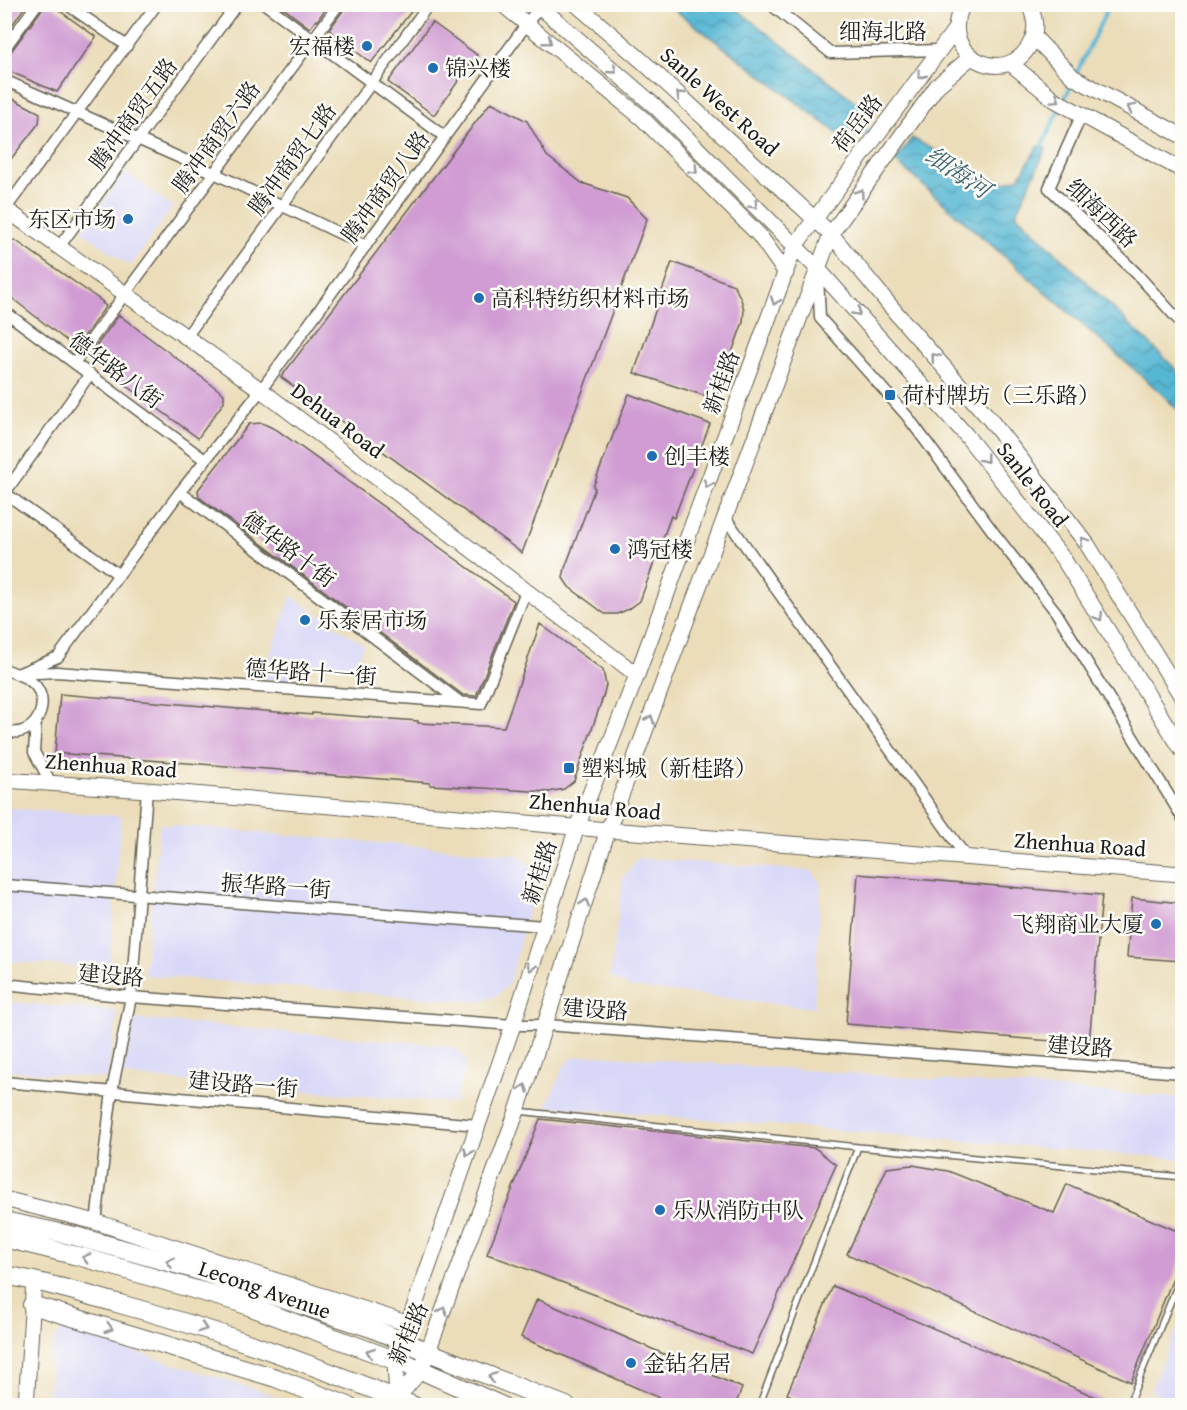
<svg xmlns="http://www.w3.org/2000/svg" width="1187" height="1410" viewBox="0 0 1187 1410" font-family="'Gentium Book Plus','Noto Serif SC',serif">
	<defs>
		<pattern id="water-waves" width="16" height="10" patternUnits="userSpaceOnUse" patternTransform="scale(1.5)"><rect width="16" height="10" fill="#56b7d4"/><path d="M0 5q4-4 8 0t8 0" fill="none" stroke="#4694ab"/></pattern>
	</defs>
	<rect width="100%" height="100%" fill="#fdfcf7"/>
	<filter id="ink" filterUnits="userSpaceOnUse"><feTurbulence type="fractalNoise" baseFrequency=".0167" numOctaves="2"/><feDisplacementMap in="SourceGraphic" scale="12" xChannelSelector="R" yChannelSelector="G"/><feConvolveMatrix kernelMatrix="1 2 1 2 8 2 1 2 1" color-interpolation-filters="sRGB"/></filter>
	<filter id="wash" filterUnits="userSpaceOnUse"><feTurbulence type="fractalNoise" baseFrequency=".008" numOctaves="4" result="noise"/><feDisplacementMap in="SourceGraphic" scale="24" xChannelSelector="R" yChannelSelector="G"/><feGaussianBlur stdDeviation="1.35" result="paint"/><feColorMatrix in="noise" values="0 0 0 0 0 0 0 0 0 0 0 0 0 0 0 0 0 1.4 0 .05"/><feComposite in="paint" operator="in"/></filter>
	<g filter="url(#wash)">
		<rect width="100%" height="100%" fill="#ebddb9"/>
		<path fill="#d8d7f8" d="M125,172L173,207L130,266L82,231Z
			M291,596L364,645L355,666L352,668L300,662L291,682L262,679Z
			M4,808L121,816L109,969L5,961Z
			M160,824L518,855L533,869L534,891L509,983L498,995L481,1002L144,975Z
			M638,858L812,871L821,883L814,1008L629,987L610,977L623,878Z
			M4,1002L117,1011L107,1079L5,1070Z
			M134,1019L451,1046L467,1060L455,1103L123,1076Z
			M598,1055L1182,1098V1159L547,1106L563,1067L574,1057Z
			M1182,1317V1405L1179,1406L1157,1397L1151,1388Z
			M63,1329L263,1392L297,1405H48L52,1344Z"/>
		<path fill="url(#water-waves)" stroke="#396a78" stroke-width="1.5" d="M668,5H731L866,110L845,139Z
			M912,138L987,178L1006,182L1019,178L1038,146L1046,149L1016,214L1182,375V414L1161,393L895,161Z"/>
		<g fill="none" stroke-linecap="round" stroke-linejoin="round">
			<path stroke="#56b7d4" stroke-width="4" d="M1076,74L1110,4
				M1063,102L1073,81
				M853,123L872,136
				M1040,150L1060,108"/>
		</g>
		<g id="blocks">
			<path fill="#d09cd3" d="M4,4H27L4,36Z
				M44,4H50L96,37L57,92L4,69V56L10,53L43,8Z
				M278,4H329L317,21L316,20L310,28Z
				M346,4H417L371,63L329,30L345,8Z
				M432,22L477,55L434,115L388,82Z
				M4,94L40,113L39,123L4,168Z
				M491,102L527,121L547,156L582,183L627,198L647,219L522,553L281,377Z
				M15,240L103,302L102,303L106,306L76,348L4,292V243Z
				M672,262L734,285L741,299L744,310L743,322L715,399L634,373Z
				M119,315L224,394V402L198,438L88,357Z
				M629,394L710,424L674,518L671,516L640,601L629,609L617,614H605L569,587L563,578L565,568L595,488L593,487Z
				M262,423L277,430L514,601L476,696L463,695L199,497L198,490L249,424Z
				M540,624L603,670L606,685L603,697L574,781L564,789L549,792L430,785V783L307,773V772L55,753L60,694L312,715V713L418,721V723L504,727Z
				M858,874L1102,895L1089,1044L846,1024Z
				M1132,898L1182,903L1181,961L1127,957Z
				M540,1119L815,1148L836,1165L752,1354L487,1254Z
				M912,1165L948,1171L1054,1213L1067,1184L1182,1233V1256L1131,1382L847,1254L887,1168Z
				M833,1286L1115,1405V1406H814L787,1394Z
				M537,1299L742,1388L735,1406H678L521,1337Z"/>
		</g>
	</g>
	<g filter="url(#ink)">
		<use href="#blocks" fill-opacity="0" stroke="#646053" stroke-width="1.5"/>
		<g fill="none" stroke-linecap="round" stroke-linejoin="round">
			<defs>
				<path id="lane" d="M518,1111L858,1147L1182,1177
					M759,1406L858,1147
					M1128,1406L1182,1274"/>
				<path id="street" d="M66,4L127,46
					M265,4L445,137
					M770,4L831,53L940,50
					M4,49L37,4
					M4,80L214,173L366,246
					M1082,114L1049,188L1137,274L1182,324
					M4,211L157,4
					M59,247L237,4
					M818,275L820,318L907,416L994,533L1056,612L1182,817
					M4,311L205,460
					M186,337L429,4
					M74,363L339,4
					M180,492L460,702
					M5,493L119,575
					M4,494L90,374
					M725,517L966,857
					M4,669L17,674L57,672L481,704L526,591
					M17,674L58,657L180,492L261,390L539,7
					M36,721L34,752L51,783
					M4,731C41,742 59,688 19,675
					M4,885L545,926
					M4,984L131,997L513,1025H546L1182,1073
					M4,1082L477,1125
					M96,1222L112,1091L131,997L147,790"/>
				<path id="secondary" d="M502,4L642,118L759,235L786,273
					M537,4L656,107L818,269L966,435L1064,560L1182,750
					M576,4L641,60L831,234L897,314L988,417L1087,544L1182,697
					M964,4C932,54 1010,93 1032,40C1037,29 1035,15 1028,4
					M1034,37L1073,77L1182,136
					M1010,63L1055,100L1182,170
					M4,208L261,390L637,675
					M4,780L147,790L608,830L1182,874
					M4,1199L96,1222L409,1324
					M397,1398L395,1362L513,1025L577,827L637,675L795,246L956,28
					M397,1398L421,1370L517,1111L608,830L831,234L937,86L971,57
					M26,1406L34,1280"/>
				<path id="primary" d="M4,1221L75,1236L190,1268L371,1328L436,1355L566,1406
					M4,1238L82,1257L238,1302L421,1370L502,1406
					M4,1275C44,1282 82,1293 120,1304C220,1331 318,1366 414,1406
					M32,1305L276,1378L348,1406"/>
			</defs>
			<use href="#lane" stroke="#646053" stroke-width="8"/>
			<use href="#street" stroke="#646053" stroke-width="13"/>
			<use href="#secondary" stroke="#646053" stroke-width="17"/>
			<use href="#primary" stroke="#646053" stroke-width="20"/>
			<use href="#lane" stroke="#fff" stroke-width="5"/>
			<use href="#street" stroke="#fff" stroke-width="10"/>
			<use href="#secondary" stroke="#fff" stroke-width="15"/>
			<use href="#primary" stroke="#fff" stroke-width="18"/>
		</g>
		<defs><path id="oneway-chevron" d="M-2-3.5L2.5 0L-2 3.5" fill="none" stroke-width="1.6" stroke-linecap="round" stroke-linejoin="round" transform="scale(1.5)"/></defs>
		<g stroke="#999">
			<use href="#oneway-chevron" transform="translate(548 41) rotate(39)"/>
			<use href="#oneway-chevron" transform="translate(613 70) rotate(41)"/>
			<use href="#oneway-chevron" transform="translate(921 75) rotate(127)"/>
			<use href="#oneway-chevron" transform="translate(680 95) rotate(-138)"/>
			<use href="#oneway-chevron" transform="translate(1056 99) rotate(34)"/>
			<use href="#oneway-chevron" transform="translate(1131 108) rotate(-151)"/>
			<use href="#oneway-chevron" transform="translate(694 170) rotate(45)"/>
			<use href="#oneway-chevron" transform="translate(860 193) rotate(-54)"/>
			<use href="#oneway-chevron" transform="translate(754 205) rotate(45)"/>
			<use href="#oneway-chevron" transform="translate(775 301) rotate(110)"/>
			<use href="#oneway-chevron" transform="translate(857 312) rotate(47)"/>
			<use href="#oneway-chevron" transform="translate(935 357) rotate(-131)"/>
			<use href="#oneway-chevron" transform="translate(985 459) rotate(52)"/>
			<use href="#oneway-chevron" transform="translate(708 484) rotate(110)"/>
			<use href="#oneway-chevron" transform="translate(1084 541) rotate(-126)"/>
			<use href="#oneway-chevron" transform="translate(1099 617) rotate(58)"/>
			<use href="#oneway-chevron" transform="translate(650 719) rotate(-70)"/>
			<use href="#oneway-chevron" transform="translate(585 903) rotate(-72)"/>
			<use href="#oneway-chevron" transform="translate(531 967) rotate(108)"/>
			<use href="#oneway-chevron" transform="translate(524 1088) rotate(-71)"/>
			<use href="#oneway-chevron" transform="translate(468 1152) rotate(109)"/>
			<use href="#oneway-chevron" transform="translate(86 1258) rotate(-165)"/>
			<use href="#oneway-chevron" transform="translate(170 1262) rotate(-165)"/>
			<use href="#oneway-chevron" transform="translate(443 1311) rotate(-70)"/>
			<use href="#oneway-chevron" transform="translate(109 1328) rotate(17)"/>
			<use href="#oneway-chevron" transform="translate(203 1328) rotate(19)"/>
			<use href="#oneway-chevron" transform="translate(370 1352) rotate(-159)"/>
			<use href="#oneway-chevron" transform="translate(492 1377) rotate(-159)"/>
		</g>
	</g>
	<g fill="#1f6fb2" stroke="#fdfcf7" stroke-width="2">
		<circle cx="367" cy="46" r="6"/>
		<circle cx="433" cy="68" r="6"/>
		<circle cx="128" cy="219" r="6"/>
		<circle cx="479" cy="298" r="6"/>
		<rect x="884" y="389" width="12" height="12" rx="3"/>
		<circle cx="652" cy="456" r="6"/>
		<circle cx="615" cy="549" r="6"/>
		<circle cx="305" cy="620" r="6"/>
		<rect x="563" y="762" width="12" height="12" rx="3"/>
		<circle cx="1156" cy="924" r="6"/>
		<circle cx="660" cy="1210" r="6"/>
		<circle cx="631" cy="1363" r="6"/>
	</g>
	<g text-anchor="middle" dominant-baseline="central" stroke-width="5" stroke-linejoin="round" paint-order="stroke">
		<g font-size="22" fill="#1c1c1c" stroke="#fdfcf7">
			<text x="883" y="31">细海北路</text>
			<text transform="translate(720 101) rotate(42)">Sanle West Road</text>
			<text transform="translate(133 114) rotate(-54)">腾冲商贸五路</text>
			<text transform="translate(857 123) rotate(-53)">荷岳路</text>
			<text transform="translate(216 137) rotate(-54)">腾冲商贸六路</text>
			<text transform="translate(292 159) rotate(-54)">腾冲商贸七路</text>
			<text transform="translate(385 187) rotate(-54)">腾冲商贸八路</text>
			<text transform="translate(1102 213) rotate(44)">细海西路</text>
			<text transform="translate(116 370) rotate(37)">德华路八街</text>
			<text transform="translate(721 382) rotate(-70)">新桂路</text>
			<text transform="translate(338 420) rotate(37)">Dehua Road</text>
			<text transform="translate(1033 484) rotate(52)">Sanle Road</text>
			<text transform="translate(289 549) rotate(37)">德华路十街</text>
			<text transform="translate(311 672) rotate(4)">德华路十一街</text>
			<text transform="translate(111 765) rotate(4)">Zhenhua Road</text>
			<text transform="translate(595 806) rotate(5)">Zhenhua Road</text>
			<text transform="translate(1080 844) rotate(4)">Zhenhua Road</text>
			<text transform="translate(539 872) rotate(-72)">新桂路</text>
			<text transform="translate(276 886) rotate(4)">振华路一街</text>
			<text transform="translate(111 975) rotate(5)">建设路</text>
			<text transform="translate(595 1009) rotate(4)">建设路</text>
			<text transform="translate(1080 1046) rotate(4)">建设路</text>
			<text transform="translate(243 1084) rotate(5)">建设路一街</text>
			<text transform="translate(265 1289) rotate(19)">Lecong Avenue</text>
			<text transform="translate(408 1333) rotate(-66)">新桂路</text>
		</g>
		<g font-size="22" fill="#1c1c1c" stroke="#fdfcf7" text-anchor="start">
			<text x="355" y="46" text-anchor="end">宏福楼</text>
			<text x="445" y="68">锦兴楼</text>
			<text x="116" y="219" text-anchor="end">东区市场</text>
			<text x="491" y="298">高科特纺织材料市场</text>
			<text x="902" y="395">荷村牌坊（三乐路）</text>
			<text x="664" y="456">创丰楼</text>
			<text x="627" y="549">鸿冠楼</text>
			<text x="317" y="620">乐泰居市场</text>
			<text x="581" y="768">塑料城（新桂路）</text>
			<text x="1144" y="924" text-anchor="end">飞翔商业大厦</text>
			<text x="672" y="1210">乐从消防中队</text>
			<text x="643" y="1363">金钻名居</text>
		</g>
		<g font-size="24" font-style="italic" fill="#36626f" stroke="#fdfcf7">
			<text transform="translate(958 172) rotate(34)">细海河</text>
		</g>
	</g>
	<rect width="1187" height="1410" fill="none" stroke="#fdfcf7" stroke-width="24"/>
</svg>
